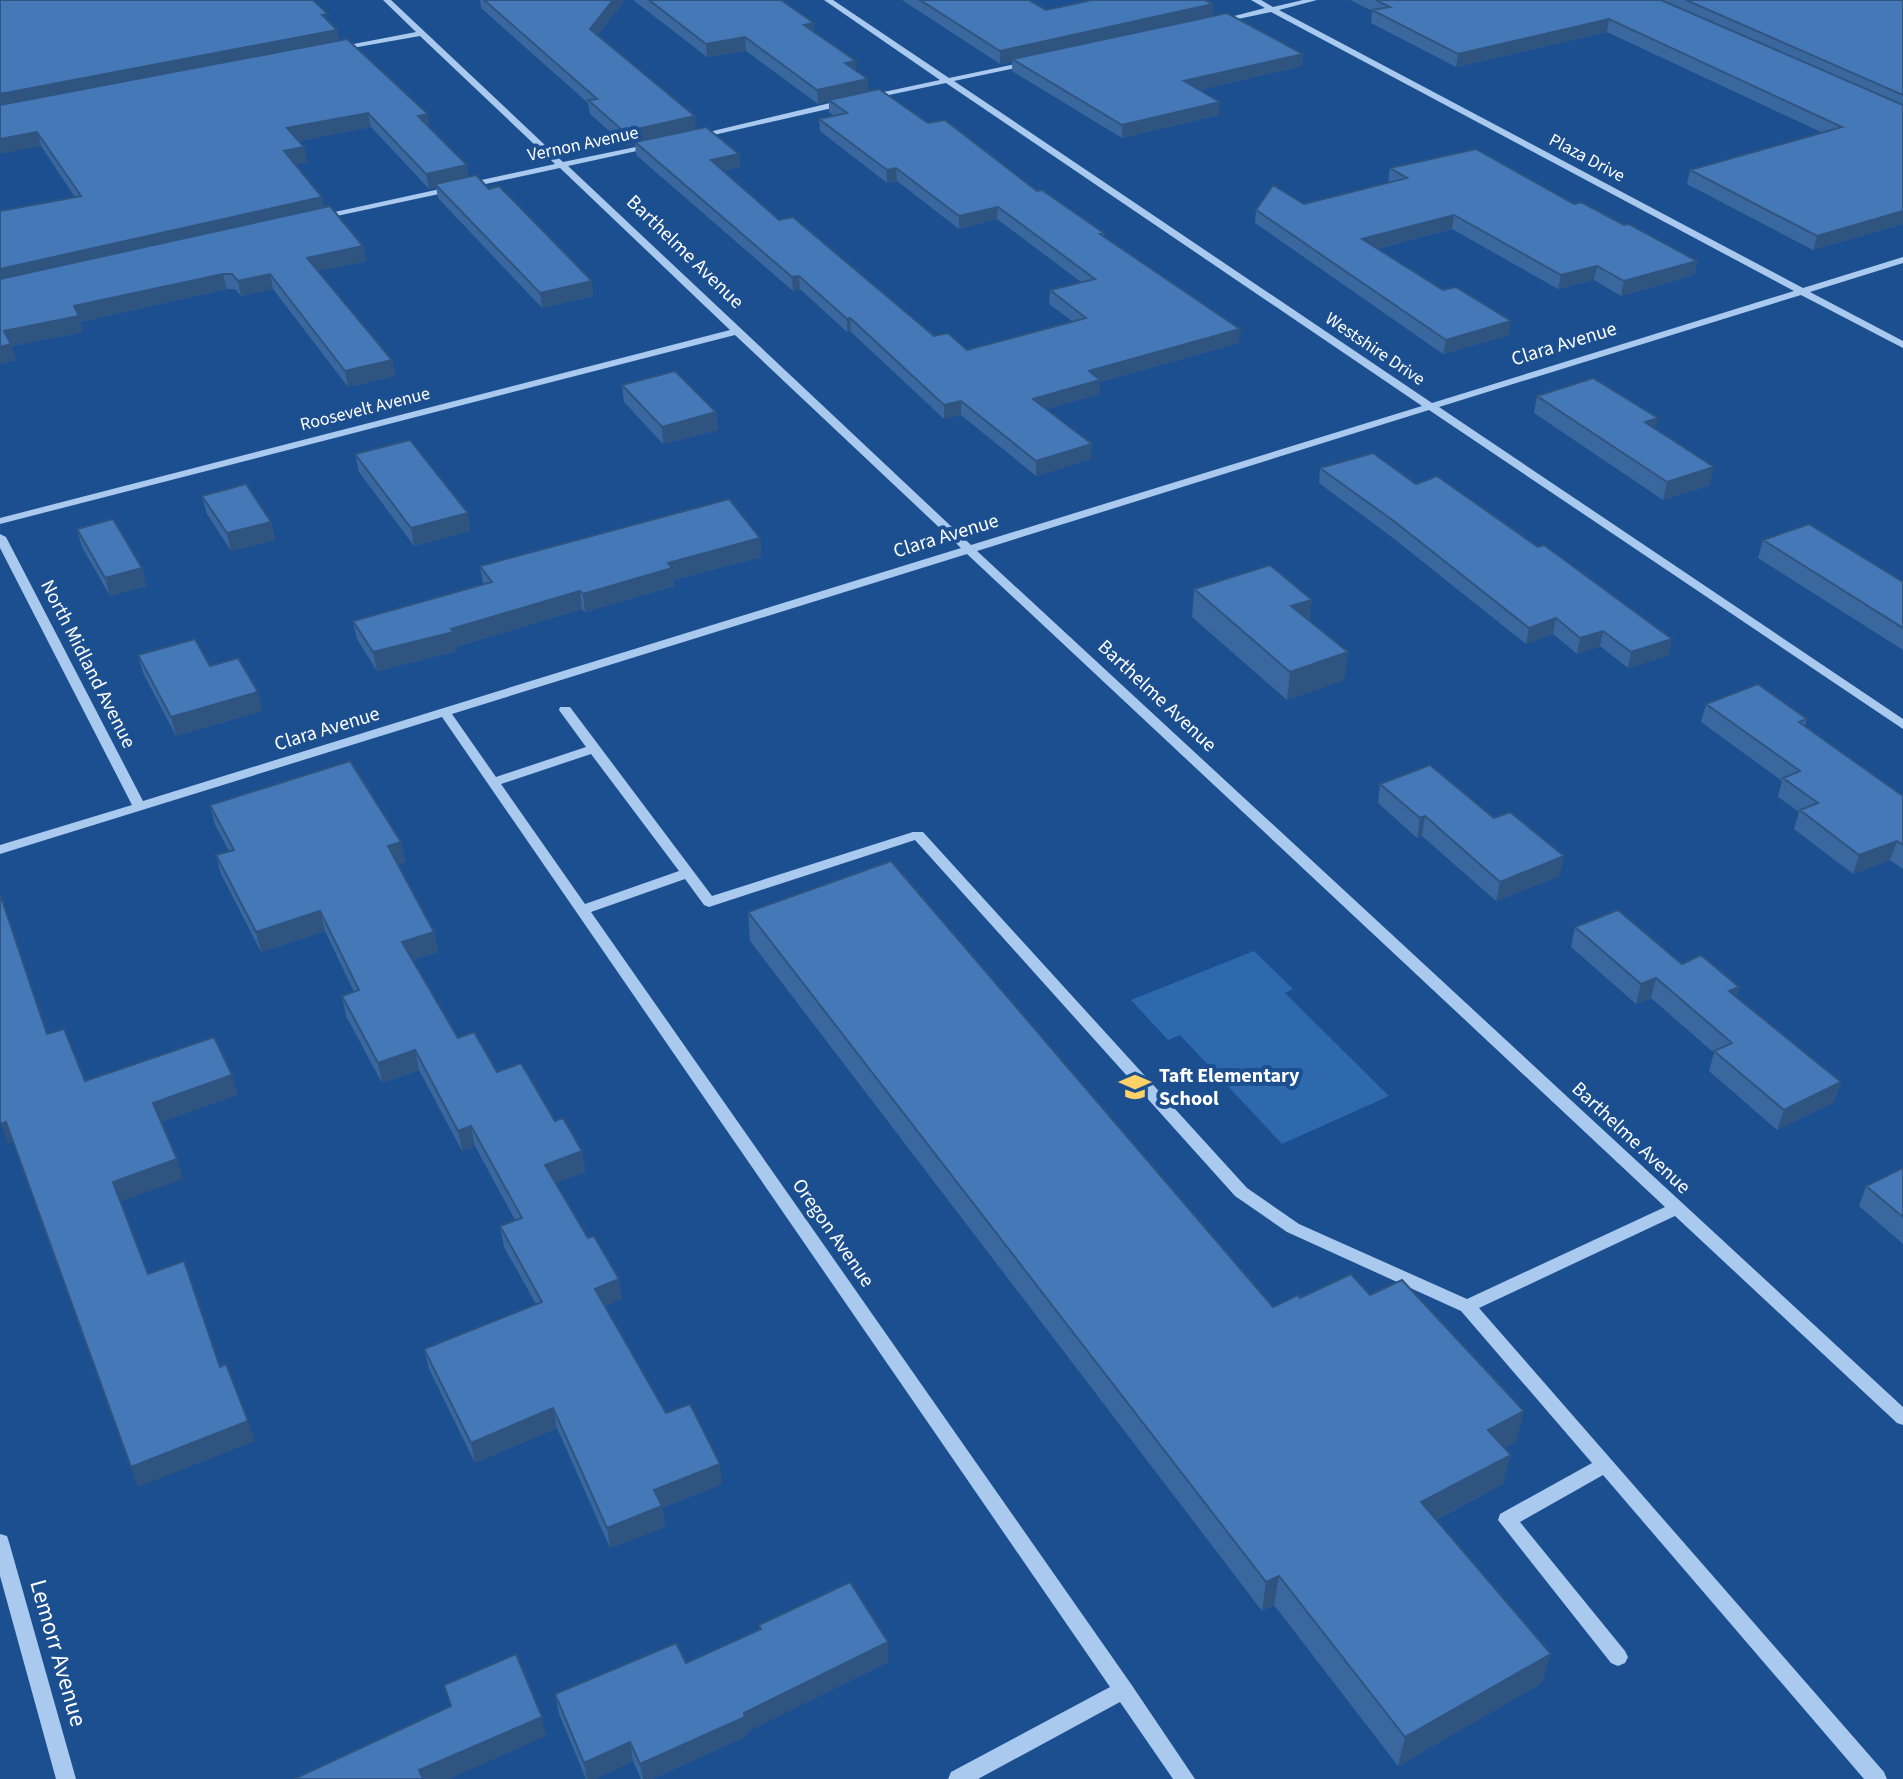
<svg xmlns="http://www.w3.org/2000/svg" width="1903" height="1779" viewBox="0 0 1903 1779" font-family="'Source Sans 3',sans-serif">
	<rect width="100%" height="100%" fill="#1b4f8f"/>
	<path fill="#2e69ad" d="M1254,951L1293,989L1285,993L1389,1096L1282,1144L1180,1035L1168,1040L1131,1000Z"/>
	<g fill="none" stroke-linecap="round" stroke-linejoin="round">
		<path fill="#a9c9ee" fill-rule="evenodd" d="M383,0H391L563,162L655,143V147L568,166L971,545L1422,406L946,83L865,100V96L940,80L824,0H833L949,78L1034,60V64L954,81L1432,403L1794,291L1271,12L1219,23L1215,21L1265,8L1251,0H1261L1273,7L1303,0H1317L1279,10L1803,288L1903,257V263L1810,292L1903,341V348L1801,295L1439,407L1903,719V729L1429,410L977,551L1903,1407V1425L1897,1423L1675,1216L1479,1308L1884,1772L1887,1779H1864L1603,1475L1520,1522L1625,1651L1628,1657L1625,1663L1618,1666L1611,1663L1498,1520L1500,1514L1592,1463L1461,1311L1287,1232L1235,1196L915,840L709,907L704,905L685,879L591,912L1131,1684L1195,1779H1173L1120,1702L978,1779H948L951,1772L1110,1687L442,717L0,854V845L132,805L0,548V534L6,537L143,801L961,548L735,335L0,524V518L730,330L560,168L318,220L316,218L321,215L555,164L420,36L335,51L334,49L338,47L416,32ZM967,554L1665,1207L1467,1299L1299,1224L1247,1188L923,832H913L712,896L570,707H560L559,710L586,747L496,777L452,714ZM591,754L679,871L585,904L501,784Z
			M847,99L850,100V104L696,139L692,136Z
			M0,1534L7,1536L9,1542L76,1779H56L0,1576Z"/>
	</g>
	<path fill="#3a679d" d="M0,0L329,22L339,41L430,128L468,177L593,296L542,308L438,198L436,187L429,189L371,127L298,141L304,147L307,162L295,164L322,197L324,208L363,246L366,261L318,271L392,360L395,376L348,387L273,289L241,296L235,289H227L80,322L83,332L12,346L16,360L0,364L75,197L41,146Z
		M480,0H625L597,35L696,129L739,154L740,167L722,171L779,220L934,336L967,350L1072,321L1049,304L1050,290L1081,282L997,219L959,229L897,181L887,183L820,131L819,119L834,116L829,112V101L818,104L746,51L707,57L633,0H781L814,23V32L856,61V71L868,91L928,123L1104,233V237L1239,343L1100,382V394L1046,409L1091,459L1036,476L961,415L944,419L851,332H847L800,289L793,291L636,155L635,143L626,146L590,114L588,103L481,8Z
		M902,0H1029L1046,10L1213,4L1212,16L1303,54L1302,66L1199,90L1219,115L1122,138L1012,71V61L1000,64Z
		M1350,0H1903V224L1813,250L1687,184L1690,170L1823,133L1607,32L1456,67L1371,23L1372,11Z
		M1390,168L1574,204L1624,225L1697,261L1694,275L1621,296L1594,280L1558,289L1452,229L1377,249L1443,290L1511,321L1509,335L1443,354L1255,223L1256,210L1304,204L1390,183L1388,182Z
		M622,385L716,412L718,430L663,444L624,402Z
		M1537,396L1656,430L1710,485L1663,500L1534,413Z
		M355,454L468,513L470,531L414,546L359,472Z
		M1320,468L1416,484L1669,655L1628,668L1600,646L1577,654L1553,634L1526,644L1393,538L1319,483Z
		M202,496L271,522L275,540L231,551L207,514Z
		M77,529L142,568L146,586L110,596L82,547Z
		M760,538L761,557L673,580L674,586L585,612L582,609L456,647L457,651L377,671L357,639L353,621L483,584L480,566Z
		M1763,540L1903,582V650L1758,558Z
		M1194,589L1309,621L1344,680L1287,700L1192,617Z
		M138,655L210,666L258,692L262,711L176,736L143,673Z
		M1706,704L1807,719L1805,726L1903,796V869L1890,860L1853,874L1794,829L1799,812L1778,797L1782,781L1701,722Z
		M1380,784L1494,818L1560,876L1496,901L1422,836L1417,838L1378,803Z
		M210,805L401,842L405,862L398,864L434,932L438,952L413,960L458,1038L555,1121L582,1151L585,1172L555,1183L622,1299L605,1306L666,1413L722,1484L662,1508L665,1527L610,1548L557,1428L475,1463L429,1369L424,1349L536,1304L504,1247L500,1226L515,1220L475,1146L462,1151L419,1070L382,1083L346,1016L342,996L354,992L325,931L261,952L221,874L216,855L229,851L215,825Z
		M748,912L1273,1307L1300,1298L1370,1295L1517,1441L1504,1448L1503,1484L1436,1520L1542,1683L1398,1766L1274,1605L1262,1611L750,941Z
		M1575,927L1682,964L1739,987L1736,997L1841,1082L1834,1102L1777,1130L1709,1071L1714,1053L1651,998L1636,1004L1571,947Z
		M1903,1168V1244L1859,1206L1866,1186Z
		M759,1625L888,1642V1662L747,1732V1736L652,1779H641L633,1761L595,1779H586L559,1714L555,1694L686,1663L760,1629Z"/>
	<path fill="#305480" d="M613,0H625L591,42L590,29Z
		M1213,4L1212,17L1012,59V61L1000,64V51Z
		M1609,19L1607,32L1456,67L1458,54Z
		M814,23V36L804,25Z
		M337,30L340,44L0,109V94Z
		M745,37L746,51L707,57L706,44Z
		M1303,54L1302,66L1183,94L1184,81Z
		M856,61V75L845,63Z
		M868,79V93L818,104L817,90Z
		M1220,102L1219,115L1122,138V125Z
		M368,113L371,127L290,143L287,128Z
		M428,114L430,128L418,116Z
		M695,116L696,130L626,146L624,132Z
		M37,132L41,146L0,154V139Z
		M304,147L307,162L287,166L284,151Z
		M739,154L740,167L711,173V160Z
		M467,165L469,180L435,184L436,187L429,189L426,174Z
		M896,168L897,181L887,183V170Z
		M322,197L325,212L0,285V269Z
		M998,207L997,219L959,229V216Z
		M1903,211V224L1813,250L1817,236Z
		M1454,215L1452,229L1360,253L1362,239Z
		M363,246L366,261L310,273L307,258Z
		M1697,261L1694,275L1621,296L1624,281Z
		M1597,266L1594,280L1558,289L1561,275Z
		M223,274L227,289L80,322L83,332L12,346L16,360L0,364V347L4,331L74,306Z
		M270,274L273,289L241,296L238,281Z
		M799,276L800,289L793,291L792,277Z
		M592,281L593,296L542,308L540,293Z
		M850,318L851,332H847V319Z
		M1511,321L1509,335L1443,354L1446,340Z
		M1240,329L1239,343L1100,382V394L1033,413V399L1089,371Z
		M392,360L395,376L348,387L345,371Z
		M961,401V415L944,419V405Z
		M716,412L718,430L663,444L662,427Z
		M1658,418L1654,436L1645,422Z
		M1092,444L1091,459L1036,476V461Z
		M1714,467L1710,485L1663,500L1667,482Z
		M468,513L470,531L414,546L411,528Z
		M271,522L275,540L231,551L227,533Z
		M760,538L761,557L673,580L674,586L585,612L583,594L668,563Z
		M142,568L146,586L110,596L105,578Z
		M580,591L582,609L456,647L457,651L377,671L373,652Z
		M1312,600L1309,627L1291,606Z
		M1556,618L1553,634L1526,644L1529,628Z
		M1603,631L1600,646L1577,654L1580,638Z
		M1672,639L1669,655L1628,668L1631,652Z
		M1348,652L1344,680L1287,700L1290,672Z
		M258,692L262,711L176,736L171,717Z
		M1425,816L1422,836L1417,838L1420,818Z
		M1897,841L1890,860L1853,874L1859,855Z
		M401,842L405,862L392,866L388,846Z
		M1564,856L1560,876L1496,901L1500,882Z
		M320,911L325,931L261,952L256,932Z
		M434,932L438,952L406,962L402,942Z
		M1656,978L1651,998L1636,1004L1641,984Z
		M1739,987L1733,1007L1729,991Z
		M415,1050L419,1070L382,1083L378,1063Z
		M232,1075L238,1095L159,1123L153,1103Z
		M1841,1082L1834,1102L1777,1130L1784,1110Z
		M6,1122L14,1142L8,1144L1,1124Z
		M471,1126L475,1146L462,1151L458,1131Z
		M582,1151L585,1172L548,1186L545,1165Z
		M177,1159L183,1179L119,1202L113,1182Z
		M619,1279L622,1299L598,1309L595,1289Z
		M553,1408L557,1428L475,1463L471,1443Z
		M1524,1411L1517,1441L1481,1460L1488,1430Z
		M248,1421L255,1441L138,1487L131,1467Z
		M1511,1455L1503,1484L1414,1531L1421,1502Z
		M720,1464L722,1484L662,1508L665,1527L610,1548L607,1528L654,1490Z
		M1279,1576L1274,1605L1262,1611L1266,1582Z
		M888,1642V1662L747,1732V1736L652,1779H643L640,1764Z
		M1551,1654L1542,1683L1398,1766L1405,1737Z
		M542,1717L546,1736L449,1779H422L419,1770Z
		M630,1742L633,1761L595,1779H587L584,1763Z"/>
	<path fill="#4478b7" stroke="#305480" stroke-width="2" d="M0,0H313L328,14L322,15L337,30L0,94Z
		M484,0H613L590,29L695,116L624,132L588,100L597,99Z
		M649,0H781L814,23L804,25L856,61L845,63L868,79L817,90L745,37L706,44Z
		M920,0H1029L1046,10L1092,0H1205L1213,4L1000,51Z
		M1376,0H1661L1903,105V211L1817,236L1690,170L1842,127L1609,19L1458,54L1372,10L1390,7Z
		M1686,0H1903V95Z
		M1227,13L1303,54L1184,81L1220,102L1122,125L1012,59Z
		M347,39L428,114L418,116L467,165L426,174L368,113L287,128L304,147L284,151L322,197L0,269V211L81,196L37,132L0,139V105Z
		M879,89L928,123L945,120L1037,191L1042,190L1104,233L1100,234L1240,329L1089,371L1100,380L1033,399L1092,444L1036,461L961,401L944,405L850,318L847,319L799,276L792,277L635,142L706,127L739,154L711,160L779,220L793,217L934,336L948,333L967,350L1086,318L1050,290L1095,279L998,207L959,216L896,168L887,170L819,119L847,113L829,100Z
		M1476,149L1574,204L1581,202L1624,225L1629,224L1697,261L1624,281L1597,266L1561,275L1454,215L1362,239L1443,290L1456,287L1511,321L1446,340L1256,210L1273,185L1304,204L1407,178L1390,168Z
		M476,175L489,189L499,186L592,281L540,293L435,184Z
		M330,206L363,246L307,258L392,360L345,371L270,274L238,281L232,274H223L74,306L79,316L4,331L11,344L0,347V279Z
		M675,371L716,412L662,427L622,385Z
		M1593,378L1658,418L1645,422L1714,467L1667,482L1537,396Z
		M410,440L468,513L411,528L355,454Z
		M1373,453L1416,484L1437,476L1538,547L1544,545L1672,639L1631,652L1603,631L1580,638L1556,618L1529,628L1395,522L1320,468Z
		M246,484L271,522L227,533L202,496Z
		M729,499L760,538L668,563L672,568L583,594L580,591L451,629L454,632L373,652L353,621L492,582L480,566Z
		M113,519L142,568L105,578L77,529Z
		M1809,524L1903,582V628L1763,540Z
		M1270,565L1312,600L1291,606L1348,652L1290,672L1194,589Z
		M195,639L210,666L238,658L258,692L171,717L138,655Z
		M1758,684L1807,719L1799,722L1903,796V845L1897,841L1859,855L1800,810L1818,803L1783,778L1800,771L1706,704Z
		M350,761L401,842L388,846L434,932L402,942L458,1038L474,1032L497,1072L521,1063L555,1121L563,1118L582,1151L545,1165L588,1238L594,1236L619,1279L595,1289L666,1413L690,1404L720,1464L654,1490L662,1506L607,1528L553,1408L471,1443L424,1349L542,1302L500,1226L522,1218L471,1126L458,1131L415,1050L378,1063L342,996L359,990L320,911L256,932L216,855L234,850L210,805Z
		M1430,765L1494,818L1510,812L1564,856L1500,882L1425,816L1420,818L1380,784Z
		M891,861L1273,1307L1298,1295L1300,1298L1351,1274L1370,1295L1402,1280L1524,1411L1488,1430L1511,1455L1421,1502L1551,1654L1405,1737L1279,1576L1266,1582L748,912Z
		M0,894L47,1034L64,1029L85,1081L214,1037L232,1075L153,1103L177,1159L113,1182L148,1274L184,1261L220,1367L226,1364L248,1421L131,1467L6,1122L1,1124L0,1122Z
		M1618,910L1682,964L1701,955L1739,987L1729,991L1841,1082L1784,1110L1714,1051L1732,1043L1656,978L1641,984L1575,927Z
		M1903,1168V1217L1866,1186Z
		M850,1582L888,1642L744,1713L745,1717L640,1764L630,1742L584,1763L555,1694L676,1643L686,1663L761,1629L759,1625Z
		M516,1654L542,1717L419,1770L423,1779H294L451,1706L444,1685Z"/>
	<defs>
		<symbol id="school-bare" viewBox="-9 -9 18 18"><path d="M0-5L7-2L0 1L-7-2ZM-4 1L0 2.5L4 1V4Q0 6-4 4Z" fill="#ffd166" stroke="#1b4f8f" stroke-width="2.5" paint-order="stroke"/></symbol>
	</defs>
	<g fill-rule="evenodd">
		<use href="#school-bare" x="1113" y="1065" width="44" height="44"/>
	</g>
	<g text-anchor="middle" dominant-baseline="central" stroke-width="8" stroke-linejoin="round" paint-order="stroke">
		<g font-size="18" fill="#fff" stroke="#1b4f8f">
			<text transform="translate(583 144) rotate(-12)">Vernon Avenue</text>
			<text transform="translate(1587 158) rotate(28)">Plaza Drive</text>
			<text transform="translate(1375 349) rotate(34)">Westshire Drive</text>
			<text transform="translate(365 409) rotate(-14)">Roosevelt Avenue</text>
		</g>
		<g font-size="20" fill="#fff" stroke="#1b4f8f">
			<text transform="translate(685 252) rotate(44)">Barthelme Avenue</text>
			<text transform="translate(1564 344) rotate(-17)">Clara Avenue</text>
			<text transform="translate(946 536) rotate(-17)">Clara Avenue</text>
			<text transform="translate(88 664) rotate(63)">North Midland Avenue</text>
			<text transform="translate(1157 696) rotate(43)">Barthelme Avenue</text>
			<text transform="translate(327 729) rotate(-17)">Clara Avenue</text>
			<text transform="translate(1631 1138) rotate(43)">Barthelme Avenue</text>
			<text transform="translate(833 1233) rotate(55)">Oregon Avenue</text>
		</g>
		<g font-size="20" font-weight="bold" fill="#fff" stroke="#1b4f8f" text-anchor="start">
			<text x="1159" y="1076">Taft Elementary<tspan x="1159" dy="23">School</tspan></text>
		</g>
		<g font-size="24" fill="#fff" stroke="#1b4f8f">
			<text transform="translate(58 1653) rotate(74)">Lemorr Avenue</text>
		</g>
	</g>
</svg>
